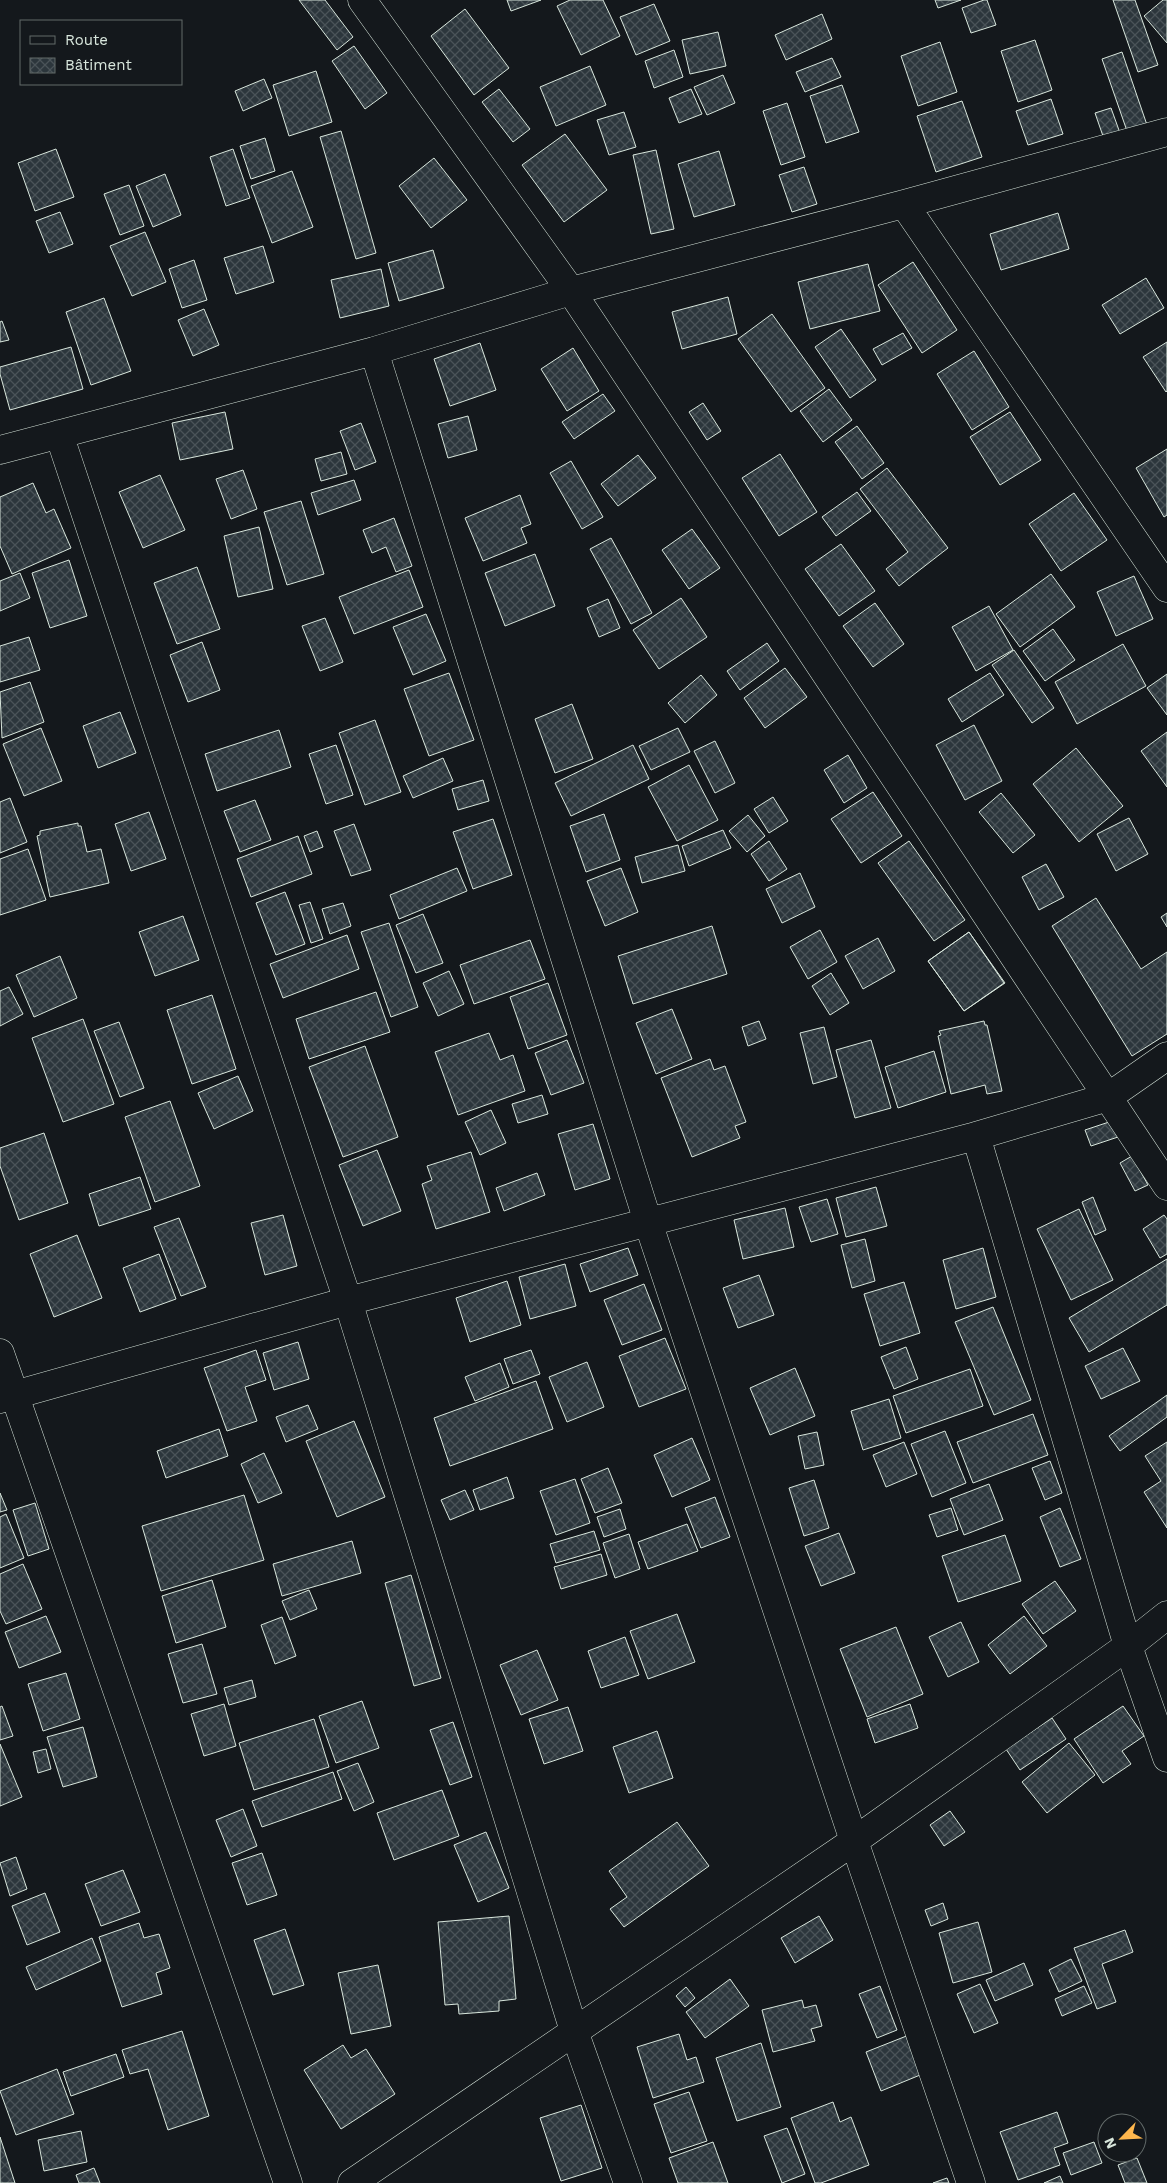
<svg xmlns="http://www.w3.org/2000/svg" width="1167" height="2183" viewBox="0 0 1167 2183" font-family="'Work Sans',sans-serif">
	<defs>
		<pattern id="building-cross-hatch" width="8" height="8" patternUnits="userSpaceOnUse" patternTransform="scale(1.25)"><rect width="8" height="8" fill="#2c363c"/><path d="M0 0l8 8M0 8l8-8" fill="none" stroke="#4a5358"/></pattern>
	</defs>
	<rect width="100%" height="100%" fill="#14181c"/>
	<path fill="url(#building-cross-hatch)" stroke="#d8e6dc" d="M299,0H325L353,37L337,50Z
		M507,0H541L511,11Z
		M570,0H603L620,36L581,55L557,6Z
		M935,0H961L938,8Z
		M984,0H987L996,25L971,33L962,8Z
		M1113,0H1135L1158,65L1138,72Z
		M1163,0H1167V43L1144,16Z
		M654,4L670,41L636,55L620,17Z
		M465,9L509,68L474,95L431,36Z
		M822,14L832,39L786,60L775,35Z
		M718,32L726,66L690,74L682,40Z
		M1035,40L1052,90L1018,102L1001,51Z
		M940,42L957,92L918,106L901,56Z
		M354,46L387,93L365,109L332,61Z
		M674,50L683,77L654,88L645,61Z
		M1122,52L1147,125L1127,131L1102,59Z
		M832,58L841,77L805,92L796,72Z
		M590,66L606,105L556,126L540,87Z
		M316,71L332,122L289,136L273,85Z
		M723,75L735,103L707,115L694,87Z
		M264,79L272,98L243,111L235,91Z
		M842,85L859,132L826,143L810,96Z
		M499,89L530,129L513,142L482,102Z
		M691,89L702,114L679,123L669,98Z
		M1051,99L1063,134L1028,145L1016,111Z
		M962,101L982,157L936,172L917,116Z
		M787,103L805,157L781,165L763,111Z
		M1111,108L1120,133L1104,139L1095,113Z
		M624,112L636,147L609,155L597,120Z
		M341,131L376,253L356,259L320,137Z
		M565,134L607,190L564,222L522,165Z
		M265,138L275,171L251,179L240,146Z
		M56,149L74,197L35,211L18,163Z
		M233,149L250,198L226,206L210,157Z
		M656,150L674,229L651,234L633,155Z
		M719,151L735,205L694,217L678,164Z
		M434,158L467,200L431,228L399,186Z
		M804,167L817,204L792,212L779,175Z
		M292,171L313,227L272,243L251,186Z
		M165,174L181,215L153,227L136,186Z
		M129,185L144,226L120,235L104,194Z
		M60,212L73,244L49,253L36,221Z
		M1058,213L1069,249L1001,270L990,234Z
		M145,232L166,282L132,296L110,246Z
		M263,246L274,282L236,294L224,258Z
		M433,250L444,288L399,301L388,263Z
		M194,260L207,300L182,308L169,269Z
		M913,262L957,330L922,353L878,285Z
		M868,264L880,311L810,329L798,282Z
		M381,269L389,306L340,318L331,280Z
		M1146,278L1164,308L1120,334L1102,305Z
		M728,297L737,334L682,349L672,312Z
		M104,298L131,371L91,385L66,312Z
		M204,309L219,345L193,356L178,320Z
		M772,314L825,388L791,412L738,339Z
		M2,321L9,340L0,342V322Z
		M841,329L876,380L850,398L815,347Z
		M903,333L912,348L882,365L873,349Z
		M1167,342V391L1166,392L1143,357Z
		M480,343L496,390L450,406L434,359Z
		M71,347L83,389L10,410L0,374V367Z
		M573,348L599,391L567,411L541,369Z
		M974,351L1009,407L972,430L937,374Z
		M829,389L852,420L823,442L800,411Z
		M603,394L615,411L574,439L562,422Z
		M703,403L721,431L707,440L689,412Z
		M225,412L233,449L180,460L172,423Z
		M1010,412L1041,460L1000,485L970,437Z
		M468,416L477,450L448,458L438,424Z
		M361,423L376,462L355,470L340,431Z
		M857,426L884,463L862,479L835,442Z
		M1167,449V515L1164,517L1136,468Z
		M341,452L347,474L321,481L315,459Z
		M780,454L817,512L779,536L742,478Z
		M638,455L656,478L618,506L601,484Z
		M571,461L603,517L582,529L550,473Z
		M887,468L948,548L899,586L886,569L908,552L860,489Z
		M243,470L257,509L231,519L216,479Z
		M160,475L185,530L143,548L119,492Z
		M354,480L361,500L318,515L311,493Z
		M33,483L46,513L54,509L71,548L12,574L0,546V497Z
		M857,492L871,511L836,536L822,517Z
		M1074,493L1107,540L1061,571L1029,524Z
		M520,495L531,524L521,528L527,543L483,561L465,518Z
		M301,501L324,574L287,585L264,512Z
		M394,518L412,566L396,572L386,547L372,553L363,530Z
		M259,527L273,589L238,597L224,536Z
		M692,529L720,568L689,589L662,550Z
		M611,538L652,613L631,624L590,549Z
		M841,544L875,591L839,616L805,569Z
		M535,554L555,606L505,626L485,573Z
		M69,560L87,616L50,628L32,573Z
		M197,567L220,629L177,644L154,583Z
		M409,570L423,607L354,634L339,597Z
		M20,573L30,598L0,611V581Z
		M1051,574L1075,607L1020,647L996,614Z
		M1134,576L1153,619L1116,636L1097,592Z
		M681,598L707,637L659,669L633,630Z
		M608,599L620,628L599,637L587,608Z
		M875,603L904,644L873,667L843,626Z
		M989,606L1013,650L976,671L952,627Z
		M426,614L446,661L413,675L393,627Z
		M325,618L343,662L320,671L302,626Z
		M1053,629L1075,660L1045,681L1023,651Z
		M29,637L40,670L0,682V646Z
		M202,642L220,690L188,702L170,655Z
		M767,643L779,661L740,690L727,671Z
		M1123,644L1146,686L1077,724L1055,682Z
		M1014,650L1054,708L1032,723L992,665Z
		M785,668L807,697L765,728L744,698Z
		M449,673L474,740L429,756L404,689Z
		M990,673L1004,695L962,722L948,699Z
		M1167,674V715L1147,688Z
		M701,675L717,695L685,723L668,703Z
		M30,682L44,722L2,738L0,692Z
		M572,704L593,759L555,773L535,719Z
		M120,712L136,753L98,768L83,726Z
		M375,720L401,792L365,805L339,733Z
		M974,725L1002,781L965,800L936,745Z
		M41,728L62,781L24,796L3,744Z
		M678,728L690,752L651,770L639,746Z
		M279,730L291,767L217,791L205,754Z
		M1167,732V787L1141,751Z
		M715,741L735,783L715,793L694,751Z
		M336,745L353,795L326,804L309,754Z
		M633,745L649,779L571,816L555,783Z
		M1076,748L1123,806L1079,842L1033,784Z
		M848,755L867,788L844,803L824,770Z
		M443,758L453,781L413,798L403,776Z
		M689,765L718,820L677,841L648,787Z
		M483,780L489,801L458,810L452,789Z
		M873,792L902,836L861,863L831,819Z
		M1001,793L1035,835L1013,853L979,812Z
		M773,797L788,821L769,833L754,809Z
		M10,798L27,842L0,853V802Z
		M255,800L271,840L240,852L224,811Z
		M149,812L166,859L131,871L115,824Z
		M604,814L620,860L586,872L570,826Z
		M748,815L765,836L747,852L729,831Z
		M1129,818L1148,854L1116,871L1097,834Z
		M493,819L512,875L473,889L453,832Z
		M78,823V826H81L87,852L101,849L109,883L50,897L37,836L40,835V831Z
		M354,824L371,870L351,876L334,831Z
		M723,830L731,848L689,866L682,846Z
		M317,831L323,847L310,852L304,836Z
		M298,836L312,874L251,897L237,859Z
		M769,841L787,869L769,881L751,854Z
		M909,841L965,920L934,941L878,863Z
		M678,845L685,871L642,883L635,857Z
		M28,849L46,900L0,915V859Z
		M1046,864L1064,897L1039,910L1022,877Z
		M457,868L467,891L399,919L390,895Z
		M621,868L638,912L605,926L587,881Z
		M800,873L815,907L782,923L766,889Z
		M285,892L305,944L276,955L256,903Z
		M1096,898L1141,969L1167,952V1034L1132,1056L1052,926Z
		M310,902L323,939L311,943L299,905Z
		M343,903L351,926L330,934L322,909Z
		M1167,913V927L1161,917Z
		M423,914L443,963L416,973L396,925Z
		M183,916L199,960L155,976L139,932Z
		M389,923L418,1007L391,1017L361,932Z
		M712,926L727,974L633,1004L618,956Z
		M820,930L837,962L808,979L790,947Z
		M969,932L1005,983L964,1011L928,961Z
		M969,932L1004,983L964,1011L928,961Z
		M347,935L359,969L283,998L270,964Z
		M878,938L895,971L863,989L845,956Z
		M530,940L545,979L474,1004L460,965Z
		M60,956L77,998L34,1017L16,975Z
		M449,971L464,1004L438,1016L423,983Z
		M831,973L849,1003L830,1015L812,986Z
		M548,983L567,1035L528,1049L510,997Z
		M9,987L23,1014L0,1026V991Z
		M376,992L390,1032L309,1059L296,1019Z
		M212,995L236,1069L192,1084L167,1010Z
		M672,1009L692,1059L656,1074L636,1023Z
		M83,1019L114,1104L63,1122L32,1038Z
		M759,1021L766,1039L748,1046L742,1027Z
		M984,1021L985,1025H987L1002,1091L987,1094L985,1085L951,1094L938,1036L941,1035L939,1031Z
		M119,1022L144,1088L120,1097L94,1031Z
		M824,1027L837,1077L813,1084L800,1033Z
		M489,1033L500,1060L513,1055L525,1091L458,1115L435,1052Z
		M567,1040L584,1083L551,1095L535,1053Z
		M871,1040L891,1108L855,1118L836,1050Z
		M365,1046L398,1137L343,1157L309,1067Z
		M934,1051L946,1092L898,1108L885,1067Z
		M710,1059L714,1070L725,1066L746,1122L735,1126L740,1138L692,1157L661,1078Z
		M238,1076L253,1111L214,1129L198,1093Z
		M542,1095L548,1114L518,1123L512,1104Z
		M170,1101L200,1186L155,1202L125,1117Z
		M491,1110L506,1143L480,1155L465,1122Z
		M1115,1120L1121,1136L1091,1146L1085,1130Z
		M593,1124L610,1179L575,1190L558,1134Z
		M44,1133L68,1203L19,1220L0,1166V1148Z
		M377,1150L401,1211L363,1226L339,1165Z
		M471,1152L490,1212L436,1229L422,1184L432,1180L427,1166Z
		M1132,1156L1148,1185L1135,1191L1120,1163Z
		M537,1173L545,1195L504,1211L496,1188Z
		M140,1177L151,1209L99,1226L89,1194Z
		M876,1187L887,1226L846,1237L836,1198Z
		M1093,1197L1106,1230L1095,1235L1082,1202Z
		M827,1199L838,1234L811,1242L799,1207Z
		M785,1208L794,1247L743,1259L734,1220Z
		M1079,1209L1113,1280L1071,1300L1037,1229Z
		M283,1215L297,1266L265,1275L251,1223Z
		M1164,1215L1167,1219V1254L1160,1258L1143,1229Z
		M179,1218L206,1287L181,1296L154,1227Z
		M77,1235L102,1298L54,1317L30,1254Z
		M865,1239L875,1281L852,1288L841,1245Z
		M628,1248L638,1275L590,1292L580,1264Z
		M983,1248L996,1297L956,1309L943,1260Z
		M159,1254L176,1299L140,1312L123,1268Z
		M1167,1259V1305L1089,1352L1069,1318Z
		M565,1264L576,1306L530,1319L519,1277Z
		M759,1275L774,1315L738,1328L723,1288Z
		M507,1281L521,1325L470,1342L456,1298Z
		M904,1282L920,1333L880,1346L864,1294Z
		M644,1284L662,1330L622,1345L604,1300Z
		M993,1307L1031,1400L994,1415L955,1322Z
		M665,1338L686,1389L639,1407L619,1356Z
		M298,1342L309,1379L274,1390L263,1353Z
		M906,1347L918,1379L894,1389L881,1357Z
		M1123,1348L1140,1381L1101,1399L1085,1366Z
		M256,1350L266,1380L245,1387L257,1421L227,1431L204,1368Z
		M531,1350L540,1374L513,1384L504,1359Z
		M587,1362L604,1407L567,1422L549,1377Z
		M500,1363L509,1387L475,1401L465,1377Z
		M795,1368L815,1416L770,1435L750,1388Z
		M970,1369L983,1406L906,1433L893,1396Z
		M536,1381L553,1429L450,1466L434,1418Z
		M1167,1395V1417L1120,1451L1109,1436Z
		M889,1399L901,1438L863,1450L851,1411Z
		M308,1405L318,1429L286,1442L276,1417Z
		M1033,1414L1048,1455L973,1483L957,1442Z
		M354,1421L385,1497L337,1517L306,1441Z
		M219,1429L228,1456L166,1478L157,1451Z
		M945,1431L966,1483L932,1497L911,1444Z
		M817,1432L824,1465L805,1469L798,1436Z
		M692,1438L710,1480L672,1497L654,1455Z
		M904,1442L917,1474L886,1487L873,1455Z
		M1167,1442V1528L1144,1492L1161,1481L1145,1456Z
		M264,1453L282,1493L258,1503L241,1464Z
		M1050,1461L1062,1493L1045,1500L1032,1468Z
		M608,1468L622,1503L595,1513L581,1479Z
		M507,1477L514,1498L480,1510L473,1490Z
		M575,1479L590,1523L556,1535L540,1491Z
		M814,1480L829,1528L804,1536L789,1488Z
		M989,1484L1003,1520L964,1535L950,1499Z
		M465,1490L474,1510L450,1520L441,1500Z
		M0,1493L7,1510L0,1512Z
		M244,1495L264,1560L161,1591L142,1526Z
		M715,1497L730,1537L701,1548L685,1508Z
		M35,1503L49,1549L28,1556L13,1510Z
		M951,1508L958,1530L937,1537L929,1515Z
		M1060,1508L1081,1559L1060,1567L1040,1517Z
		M620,1509L626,1529L604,1537L597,1517Z
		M6,1514L24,1558L0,1568V1517Z
		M687,1524L698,1551L648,1569L638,1542Z
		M594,1531L600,1550L556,1563L550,1544Z
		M839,1533L855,1573L821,1586L805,1546Z
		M629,1534L640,1569L615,1578L603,1543Z
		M1005,1535L1021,1581L958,1602L942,1556Z
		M352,1541L361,1573L282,1596L273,1564Z
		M601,1554L607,1575L561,1589L554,1567Z
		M23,1564L42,1609L6,1624L0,1611V1574Z
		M411,1575L441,1678L414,1686L385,1583Z
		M212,1580L226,1627L176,1643L162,1596Z
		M1055,1581L1076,1611L1043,1634L1022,1604Z
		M309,1590L317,1609L290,1620L282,1601Z
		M677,1614L695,1662L648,1679L630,1631Z
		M46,1616L61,1652L19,1668L5,1632Z
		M1024,1616L1047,1646L1010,1674L988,1645Z
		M282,1617L296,1656L275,1664L261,1625Z
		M961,1622L979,1662L948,1677L929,1637Z
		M896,1627L923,1694L867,1717L840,1649Z
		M625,1637L639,1675L601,1688L588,1651Z
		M202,1644L217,1694L183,1703L168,1654Z
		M537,1650L558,1700L521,1715L500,1665Z
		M66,1673L80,1719L43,1731L28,1684Z
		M252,1680L256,1697L229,1705L224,1688Z
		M362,1701L379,1748L336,1763L319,1716Z
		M224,1704L236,1746L204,1756L191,1714Z
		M910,1704L918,1728L875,1743L867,1719Z
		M2,1706L13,1736L0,1740V1707Z
		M1123,1706L1144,1736L1122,1751L1131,1764L1103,1783L1074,1739Z
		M568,1707L583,1751L544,1764L529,1719Z
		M1052,1718L1066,1739L1020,1770L1006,1749Z
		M314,1719L329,1767L254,1790L239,1743Z
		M453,1722L472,1777L450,1785L430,1730Z
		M83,1727L97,1777L63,1787L47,1737Z
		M657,1731L673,1778L629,1793L613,1747Z
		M1069,1743L1095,1775L1047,1813L1022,1782Z
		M0,1744L22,1797L0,1806Z
		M46,1749L51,1769L38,1773L33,1752Z
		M358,1763L374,1802L354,1811L337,1771Z
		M333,1772L342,1799L262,1827L252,1801Z
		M442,1790L459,1836L394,1860L377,1813Z
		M243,1809L257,1846L231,1857L216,1820Z
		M950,1811L965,1832L944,1846L930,1825Z
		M677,1822L709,1866L624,1927L610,1909L627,1897L609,1871Z
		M486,1832L509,1888L478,1902L454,1845Z
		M262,1853L277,1895L247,1905L232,1863Z
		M16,1857L27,1889L10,1896L0,1863Z
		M123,1870L140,1912L101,1926L85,1884Z
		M45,1893L60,1932L27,1945L12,1906Z
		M943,1903L948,1919L931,1926L925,1910Z
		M509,1916L516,1999L499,2001V2011L459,2014L458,2004L445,2005L438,1922Z
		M819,1916L833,1940L795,1963L781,1938Z
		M978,1922L992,1972L953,1983L939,1933Z
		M139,1923L144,1938L159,1934L170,1968L156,1973L162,1994L122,2007L99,1937Z
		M285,1929L304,1985L273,1995L254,1940Z
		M1125,1930L1133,1952L1102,1964L1116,2002L1097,2009L1074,1948Z
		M92,1938L101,1961L36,1990L26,1967Z
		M1071,1959L1082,1981L1059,1992L1049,1970Z
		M1024,1963L1033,1985L995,2001L986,1980Z
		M378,1965L391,2026L351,2034L338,1973Z
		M730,1979L749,2006L705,2038L686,2012Z
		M980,1984L998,2023L974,2033L957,1994Z
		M880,1986L897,2030L877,2038L859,1994Z
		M1084,1986L1092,2003L1062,2016L1055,1999Z
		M686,1987L695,1998L685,2007L676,1996Z
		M802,2000L804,2008L816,2005L822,2026L811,2029L815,2041L773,2052L762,2010Z
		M182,2031L209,2116L168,2130L148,2069L130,2074L122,2050Z
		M679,2034L687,2060L696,2057L704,2082L653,2098L637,2047Z
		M909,2035L925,2073L881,2091L866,2052Z
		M761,2043L781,2107L737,2121L716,2058Z
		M343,2045L351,2058L366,2049L395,2094L341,2129L304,2070Z
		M116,2054L124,2077L71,2096L63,2072Z
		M57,2069L74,2114L16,2135L0,2091Z
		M689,2092L707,2141L671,2153L654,2104Z
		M833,2102L840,2122L851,2117L869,2165L821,2183H815L791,2118Z
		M581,2105L602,2168L561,2181L540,2118Z
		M1057,2112L1068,2143L1054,2148L1060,2165L1018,2180L1000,2132Z
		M787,2128L805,2174L782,2183L764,2136Z
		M81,2131L87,2162L44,2171L38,2140Z
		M0,2137L15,2183H0Z
		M713,2142L728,2183H678L669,2158Z
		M1094,2142L1102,2163L1071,2175L1063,2153Z
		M1137,2158L1147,2183H1125L1118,2165Z
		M94,2168L100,2183H79L76,2175Z
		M1060,2176L1063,2183H1044Z
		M947,2178L949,2183H933Z"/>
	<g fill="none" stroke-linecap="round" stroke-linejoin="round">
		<defs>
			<path id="minor" d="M362,0L571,291L1167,1186
				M904,204L1167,588
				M374,351L648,1222L854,1841L971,2183
				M59,434L348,1301L574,2031L628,2183
				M0,450L374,351L571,291L904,204L1167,132
				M976,1136L1128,1646L1167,1758
				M0,1353L288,2183
				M0,1399L348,1301L976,1136L1108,1097L1167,1056
				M352,2183L854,1841L1128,1646L1167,1615"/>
		</defs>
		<use href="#minor" stroke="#d8e6dc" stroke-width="29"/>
		<use href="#minor" stroke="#14181c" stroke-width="28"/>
	</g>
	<rect x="20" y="20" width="162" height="65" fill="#14181c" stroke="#626a69"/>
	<rect x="30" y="36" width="25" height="8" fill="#14181c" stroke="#626a69"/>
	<text x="65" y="45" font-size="15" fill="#d8e6dc">Route</text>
	<rect x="30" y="58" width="25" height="15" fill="url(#building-cross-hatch)" stroke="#626a69"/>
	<text x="65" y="70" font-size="15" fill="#d8e6dc">Bâtiment</text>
	<g transform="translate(1122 2138) rotate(246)"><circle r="24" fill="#14181c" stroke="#626a69"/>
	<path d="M0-4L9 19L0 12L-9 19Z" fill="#ffb74d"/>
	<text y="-8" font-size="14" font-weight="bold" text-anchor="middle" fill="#d8e6dc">N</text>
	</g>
</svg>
